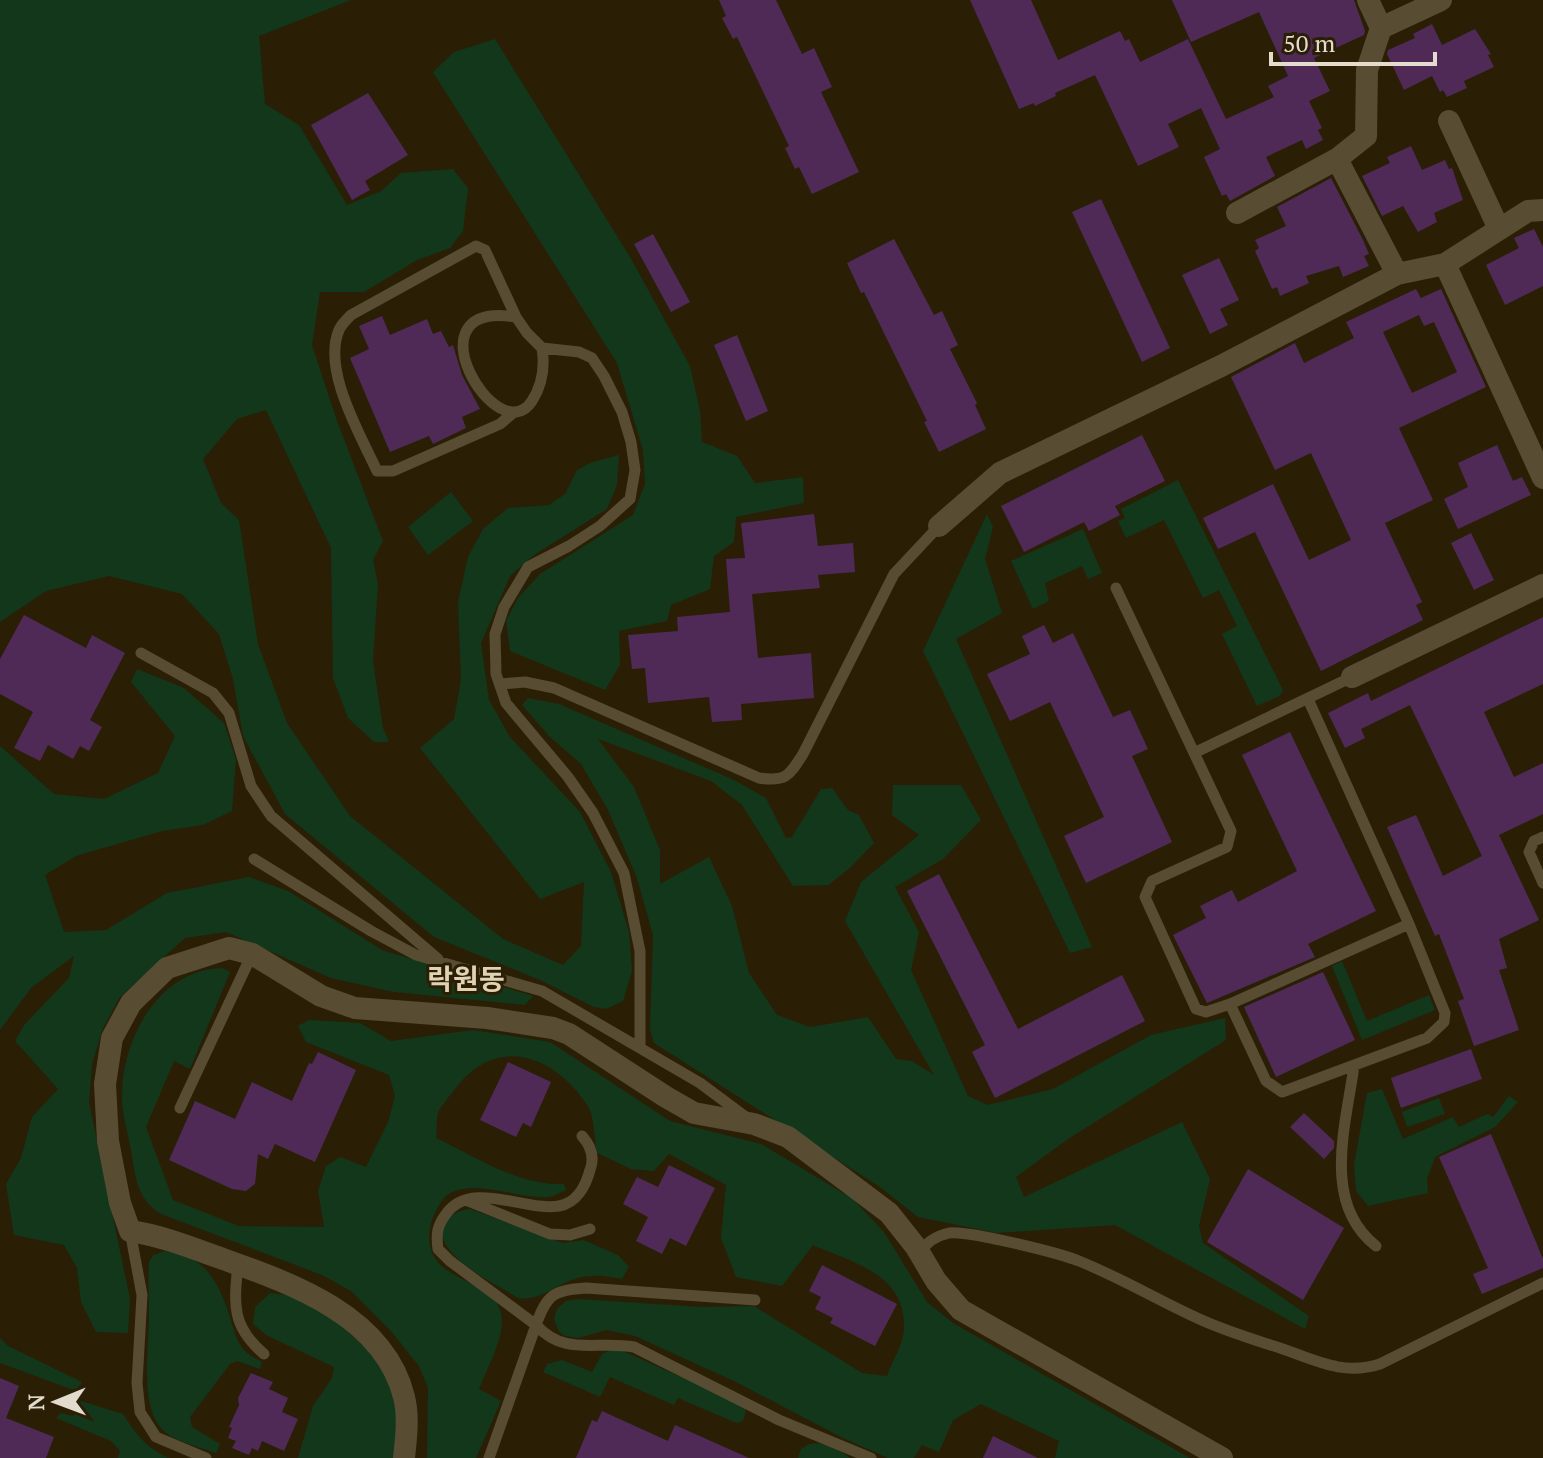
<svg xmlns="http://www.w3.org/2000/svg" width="1543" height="1458" viewBox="0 0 1543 1458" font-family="'PT Serif','Noto Sans KR',serif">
	<rect width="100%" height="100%" fill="#2a1f05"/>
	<path fill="#12371a" d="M0,0H351L259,36L265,104L299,125L347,205L381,191L401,173L453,169L468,188L463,231L450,248L417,260L364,292H320L312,345L337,421L383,541L373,560L378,584L373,661L383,728L389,742H374L348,718L333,678L331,548L266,410L237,419L203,459L221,503L239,520L258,644L287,723L350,816L503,939L563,965L581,946L584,882L540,899L420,748L454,719L461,680L458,602L468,557L483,529L508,508L549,505L565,494L577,470L590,463L619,455L617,485L607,509L534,555L510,576L481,643L489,700L510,737L580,812L611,872L629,932L632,971L623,1001L606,1009L594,1007L540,980L434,937L285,814L243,736L233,679L219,634L182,594L109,576L46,591L0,622Z
		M495,39L630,257L690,366L700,411L702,442L737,456L755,483L803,477L804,503L736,517L734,542L714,556L710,589L671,605L667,621L619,631L620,665L605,690L510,651L506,621L518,598L540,574L633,515L645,484L643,450L617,363L433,72L454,52Z
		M1178,480L1283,690L1280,696L1257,706L1222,634L1237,626L1219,590L1203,598L1164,520L1126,538L1118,521L1125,518L1121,509Z
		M451,492L473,521L428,555L408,527Z
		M987,514L993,527L985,559L1002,613L956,639L1092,947L1070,953L923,651Z
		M1083,529L1102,573L1088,579L1082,566L1045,583L1049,601L1033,609L1011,561Z
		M137,669L184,688L224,723L236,759L232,811L203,825L162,831L76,856L45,875L64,932L106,930L167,893L249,877L288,891L382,950L533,996L525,1005L394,992L331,978L226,932L185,938L120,997L103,1028L92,1064L89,1102L130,1299L128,1333L96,1332L81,1302L77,1268L64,1245L14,1235L6,1184L21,1158L32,1117L58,1089L15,1041L24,1025L69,978L74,956L31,988L0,1030V746L54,794L104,799L158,773L175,736L131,682Z
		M528,698L559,704L734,780L766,798L786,838L792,837L821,789L832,788L848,810L859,815L874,843L850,868L828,885L793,886L742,805L711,781L598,739L634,787L660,850V884L709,857L732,906L749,973L777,1015L810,1027L868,1017L896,1059L912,1061L934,1075L845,921L861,882L919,835L892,815L893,785H961L981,820L943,859L895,887L919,932L911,970L968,1096L988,1105L1053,1089L1151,1035L1225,1018L1226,1040L1068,1139L1016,1177L1024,1197L1182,1122L1210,1179L1199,1226L1203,1243L1309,1316L1305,1329L1115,1225L997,1233L918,1217L880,1187L654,1043L650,1030L653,935L637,878L608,810L581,764L550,737L522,705Z
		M1342,961L1367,1021L1429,995L1435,1010L1362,1040L1332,966Z
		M222,968L230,972L190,1069L174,1061L146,1127L173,1200L239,1226L324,1227L318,1191L326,1166L340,1157L366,1167L388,1122L395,1096L389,1075L306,1042L298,1026L309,1020L360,1023L391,1041L473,1030L550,1042L670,1121L761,1144L853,1199L884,1232L927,1302L953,1323L1190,1458H1055L1059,1441L981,1404L953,1420L939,1452L922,1445L914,1458H888L843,1438L736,1382L635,1336L607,1330L578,1338L565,1336L559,1332L554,1319L557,1309L566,1301L578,1299L703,1307L754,1306L862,1373L887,1376C892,1361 904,1343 904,1328C906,1274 853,1263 813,1245L782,1286L736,1277L721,1238L726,1185L669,1154L654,1171L631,1169L597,1153C594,1139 595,1116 587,1105C554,1054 495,1035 456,1088C450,1096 441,1105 438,1113C436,1121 437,1130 436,1138C476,1157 519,1186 564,1184L566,1190C561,1192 555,1196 549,1197C520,1200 471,1176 446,1196C439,1203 434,1214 431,1223C417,1285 491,1273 501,1313C506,1336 487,1368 479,1389L501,1401L476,1458H427L428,1388L419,1366L390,1330L351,1291L322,1275L161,1214C136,1198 136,1178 131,1150C128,1134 123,1117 122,1101C120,1042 157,970 222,968Z
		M1382,1089L1403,1139L1453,1117L1459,1127L1487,1114L1493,1117L1509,1096L1518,1102L1495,1127L1435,1157L1427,1179L1428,1193L1368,1206L1356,1191L1354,1165L1367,1093Z
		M1439,1098L1445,1114L1407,1127L1402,1112Z
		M470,1209L563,1243L583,1240L618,1255L629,1267L622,1279C607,1276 593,1274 578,1278C557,1283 540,1302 518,1298C493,1282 448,1263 441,1233C448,1218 452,1211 470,1209Z
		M165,1251C208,1255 221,1287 232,1324C235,1334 238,1345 246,1352C250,1356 257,1359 262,1362L260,1369L237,1361L230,1364L190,1417L192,1427L220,1444L216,1453C200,1447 171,1441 160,1427C140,1402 149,1347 149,1318C149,1299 148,1281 149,1262L153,1255Z
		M270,1293C276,1294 283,1294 289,1296C320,1304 380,1353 391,1384C399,1408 396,1433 395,1458H298L313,1406L332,1378L334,1367L266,1335L253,1324L255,1307Z
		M0,1338L8,1346L82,1382L76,1391L0,1363Z
		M611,1350H621L741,1404L746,1407L744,1419L739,1423L734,1422L678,1398L674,1405L610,1377L600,1397L543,1372L547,1364L562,1360L592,1372L602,1354Z
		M81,1401L123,1414C135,1433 147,1449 169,1458H118L120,1451L111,1441L56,1418L61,1413L73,1416Z
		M819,1443L835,1448L850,1458H798L801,1449L809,1444Z"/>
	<path fill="#4f2a56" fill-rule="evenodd" d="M719,0H776L802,54L814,48L832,87L821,92L859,172L812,194L799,167L795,169L785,148L789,146L737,37L733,39L722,18L726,16Z
		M970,0H1031L1058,60L1120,31L1125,41L1129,39L1140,62L1188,39L1226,119L1274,97L1268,86L1288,76L1259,12L1191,42L1172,0H1354L1365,31L1364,35L1314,58L1330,91L1309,101L1322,128L1318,130L1323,140L1306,149L1302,140L1266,157L1275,176L1230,201L1226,194L1222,196L1204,157L1220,149L1201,108L1168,124L1179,147L1138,166L1095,75L1055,93L1056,96L1035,106L1034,103L1019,109Z
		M1432,24L1442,45L1475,29L1491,54L1488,55L1494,67L1464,81L1467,88L1447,97L1443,90L1440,92L1432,76L1404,90L1387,54L1388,50L1415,38L1413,34Z
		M368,93L408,155L365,181L370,190L352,200L311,125Z
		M1411,146L1422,170L1445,160L1449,169L1452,168L1463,200L1434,213L1437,222L1418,232L1403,206L1382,216L1362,176L1390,163L1387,157Z
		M1331,178L1363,240L1369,254L1364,256L1369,266L1343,277L1339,266L1306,276L1309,283L1280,296L1277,287L1272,289L1255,251L1259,248L1255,240L1286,226L1277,207Z
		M1101,199L1170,348L1142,362L1072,212Z
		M1534,229L1543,247V286L1505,305L1486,265L1519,248L1514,238Z
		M653,234L690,302L671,312L634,244Z
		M894,239L934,315L942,311L958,345L950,349L977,403L975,405L986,429L939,452L924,422L927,421L864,292L861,293L847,263Z
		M1219,258L1239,300L1220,309L1228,325L1210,334L1182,275Z
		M1416,289L1421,298L1441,289L1486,387L1399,428L1433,500L1385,523L1422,602L1416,605L1423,620L1321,671L1255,532L1218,549L1203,518L1273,484L1309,560L1351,540L1311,453L1275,470L1231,377L1295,343L1304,363L1354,338L1346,322ZM1419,315L1424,326L1434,322L1457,372L1412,393L1383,332Z
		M382,316L390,335L427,319L433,334L441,331L449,347L453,345L462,375L480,409L462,417L466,428L433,444L429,436L390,452L350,358L369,349L359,326Z
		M737,335L768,411L746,421L714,345Z
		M1142,435L1165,481L1115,506L1120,515L1089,531L1084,522L1024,552L1001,506Z
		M1497,445L1513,481L1522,477L1531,495L1458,529L1444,499L1468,487L1458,463Z
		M814,514L818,546L853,543L855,572L818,575L820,588L752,594L758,658L811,653L814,698L741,704L742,720L712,722L709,697L648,703L645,668L632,669L628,635L678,631L677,617L730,612L726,559L745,558L741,523Z
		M1471,533L1494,580L1474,590L1451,543Z
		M24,615L86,648L92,635L125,653L90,720L102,727L89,751L80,746L73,759L48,745L40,761L14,748L33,712L0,694V659Z
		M1543,617V684L1484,712L1514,777L1543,763V814L1499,835L1539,920L1499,939L1507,968L1499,970L1519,1030L1474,1046L1458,1001L1464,999L1439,934L1435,936L1387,827L1416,815L1443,876L1482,856L1410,705L1361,729L1365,738L1345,748L1328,713L1368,693L1371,701Z
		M1044,625L1053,643L1073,633L1113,717L1130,710L1148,749L1132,756L1172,842L1086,883L1064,836L1104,817L1050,702L1010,721L987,674L1030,654L1022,636Z
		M1290,732L1376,911L1308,944L1315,957L1207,1003L1173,935L1206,918L1200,906L1232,890L1238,902L1297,871L1242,755Z
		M939,874L1018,1029L1122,975L1145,1021L995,1098L972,1052L985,1045L907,891Z
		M1323,972L1355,1040L1276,1077L1244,1007Z
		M1471,1049L1482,1079L1401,1108L1391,1078Z
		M318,1052L356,1070L315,1162L275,1144L268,1159L258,1154L255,1184L246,1191L232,1189L169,1160L195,1101L235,1119L252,1082L292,1101L309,1063L312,1064Z
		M508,1062L551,1082L531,1127L523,1123L516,1137L480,1120Z
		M1304,1113L1334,1141V1148L1324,1159L1290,1127Z
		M1491,1134L1543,1259V1268L1482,1294L1473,1274L1488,1268L1439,1157Z
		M669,1165L715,1188L686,1246L670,1238L662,1254L636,1241L648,1217L623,1204L637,1177L658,1187Z
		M1248,1169L1344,1228L1303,1300L1207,1242Z
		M822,1265L897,1304L875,1346L830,1323L833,1318L815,1309L821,1297L809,1291Z
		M251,1373L273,1382L269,1389L288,1398L282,1412L298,1419L284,1451L262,1441L258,1451L252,1448L249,1455L232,1448L236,1441L228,1438L232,1428L229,1427L239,1405L238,1398Z
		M0,1378L19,1386L6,1418L54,1437L46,1458H0Z
		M602,1411L668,1441L675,1425L749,1458H576L592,1420L597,1422Z
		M993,1436L1038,1458H983Z"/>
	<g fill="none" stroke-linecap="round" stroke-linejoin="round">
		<path stroke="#584c32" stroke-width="11" d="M516,317C405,299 498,454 532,401C543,384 545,367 542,348
			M514,412L500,424L393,471H377C360,434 322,370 339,330C341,325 347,319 351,315L476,246L485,250L516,317L527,333L542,348L579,352L592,358L604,376L622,412L631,442L635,470L630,499L600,526L569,546L528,567L504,607L495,634L496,674L506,703L568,777L593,813L624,873L640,951V1048
			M1116,588L1231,831L1227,847L1152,881L1145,897L1196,1009L1206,1012L1230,1004L1409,924L1308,699
			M141,653L213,693L229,713L251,786L271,816L438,959
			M500,684L525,682L554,688L759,778C786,782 789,776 803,754L894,574L939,526
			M1194,753L1352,677
			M1543,837L1534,841L1529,852L1543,883
			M254,859L371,931L416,955L542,991L700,1083L747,1118
			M1230,1004L1266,1081L1282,1092L1427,1038L1444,1022L1445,1013L1409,924
			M1354,1066C1346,1125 1321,1203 1376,1246
			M180,1108L252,954
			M582,1136C591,1146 595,1157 590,1170C586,1185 577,1203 559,1206C526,1212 471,1179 446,1214C437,1226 436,1234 438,1249L450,1261L536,1325C547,1294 554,1290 586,1288L755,1300
			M468,1201L550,1234L570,1235L590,1229
			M130,1231L142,1295L137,1383L140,1412L156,1437L206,1458
			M920,1253C926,1242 936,1236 949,1233C967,1230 1059,1253 1079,1261C1119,1277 1156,1299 1195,1317C1222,1330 1252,1339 1280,1348C1315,1360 1343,1376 1380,1364L1543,1283
			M238,1264C234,1304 231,1326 264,1354
			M489,1458L536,1325C565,1357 597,1340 634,1347L779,1420L871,1458"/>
		<path stroke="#584c32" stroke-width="22" d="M1368,0L1381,28
			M1449,121L1499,229
			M1337,159L1397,274
			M1237,213L1337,159L1366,136L1367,70L1381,28L1441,0
			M1445,264L1543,478
			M939,526L1000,473L1221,366L1397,274L1445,264L1528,211L1543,210
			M1352,677L1543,585
			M404,1458C406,1439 409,1416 404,1397C384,1316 293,1284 223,1259C192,1248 163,1236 130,1231L120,1203L108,1141L105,1084L112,1038L131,1003L167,968L229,948L252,954L321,996L355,1008L487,1018L553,1028L569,1034L666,1097L694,1113L754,1124L788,1137L889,1213L916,1247L936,1281L961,1310L1222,1458"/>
	</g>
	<g text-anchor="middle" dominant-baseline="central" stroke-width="6" stroke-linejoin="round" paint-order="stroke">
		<g font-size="28" font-weight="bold" fill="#e0d2b3" stroke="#2a1f05">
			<text x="466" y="978">락원동</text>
		</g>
	</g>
	<g transform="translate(56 1402) rotate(269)" stroke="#2a1f05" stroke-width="6" paint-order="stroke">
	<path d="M0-6L14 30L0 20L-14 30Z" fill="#e3dccd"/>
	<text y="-12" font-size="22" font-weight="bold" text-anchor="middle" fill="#e3dccd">N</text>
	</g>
	<path d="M1271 52v12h164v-12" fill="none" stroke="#e3dccd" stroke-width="4"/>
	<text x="1283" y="52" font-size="24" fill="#e3dccd" stroke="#2a1f05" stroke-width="6" paint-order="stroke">50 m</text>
</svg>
